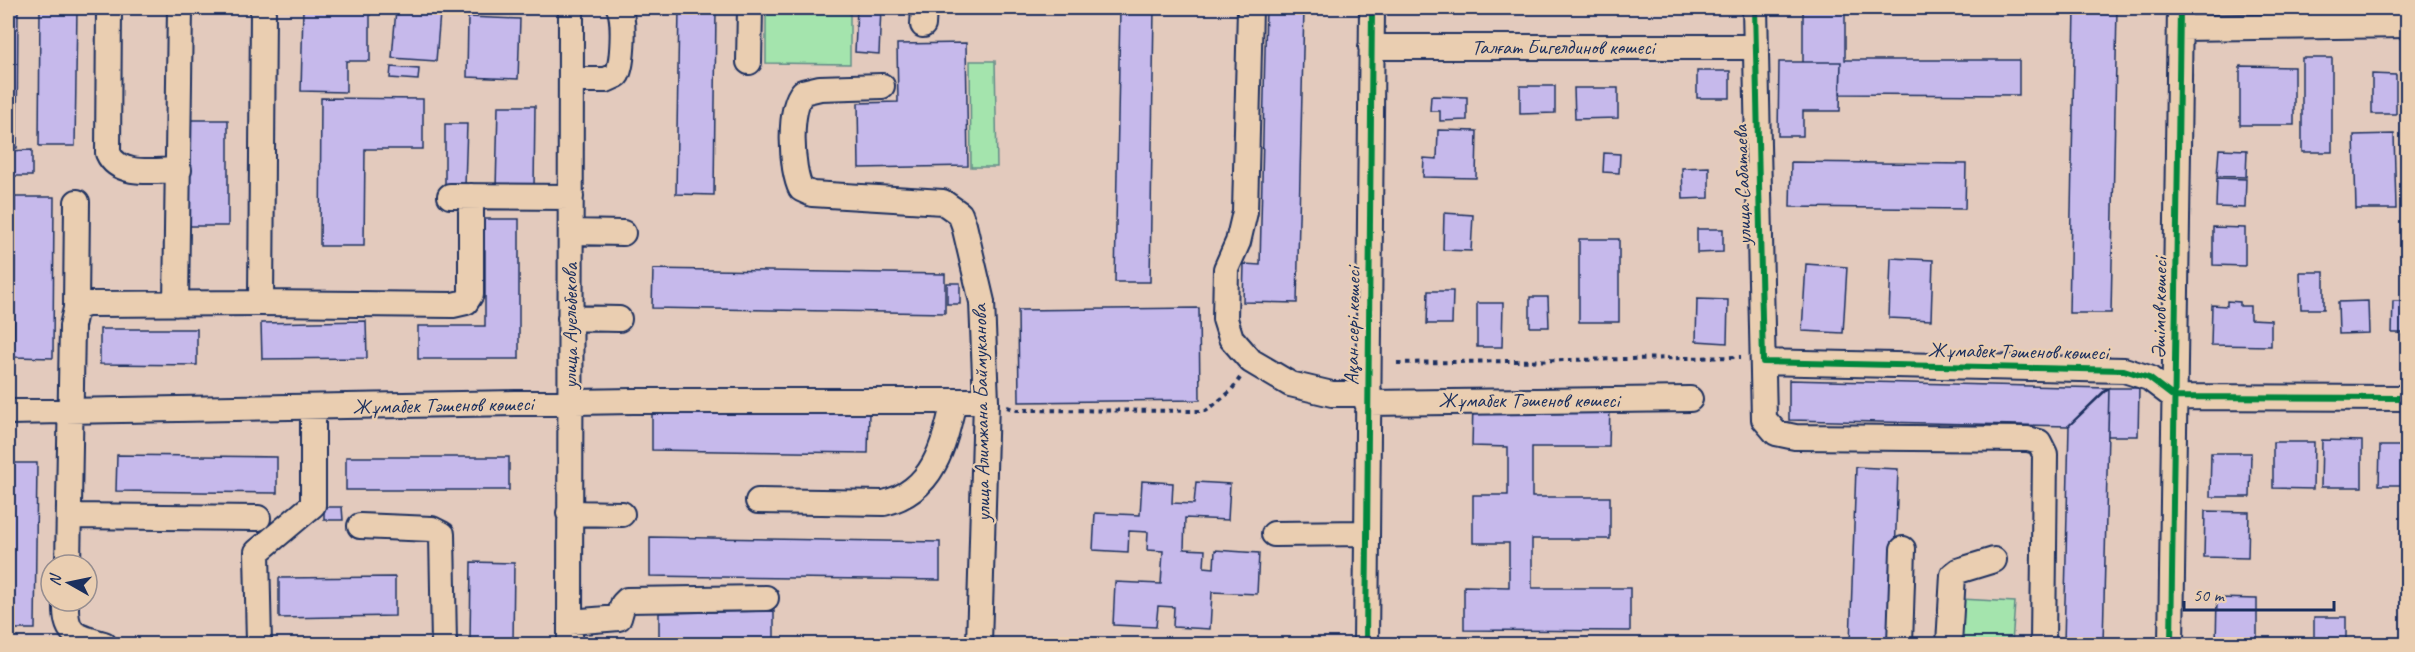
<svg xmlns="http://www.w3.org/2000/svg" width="2415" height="652" viewBox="0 0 2415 652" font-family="Caveat,sans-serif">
	<rect width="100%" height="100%" fill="#e3cabd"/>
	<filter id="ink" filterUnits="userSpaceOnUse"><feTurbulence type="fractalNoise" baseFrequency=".0167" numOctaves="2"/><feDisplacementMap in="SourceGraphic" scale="12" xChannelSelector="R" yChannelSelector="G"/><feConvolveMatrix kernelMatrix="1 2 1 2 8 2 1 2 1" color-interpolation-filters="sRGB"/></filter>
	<g filter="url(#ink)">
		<path fill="#a4e4ad" stroke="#608a86" stroke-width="1.5" d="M766,8H850V64L766,63Z
			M970,61H995L997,167H971Z
			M1961,599L2015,602L2012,644H1958Z"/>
		<path fill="#c6b9eb" stroke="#1b2f5e" stroke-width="1.5" d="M8,8H18L17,148H8Z
			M40,8H77L75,146H39Z
			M303,8H370V61H346V92L301,91Z
			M679,8H716L714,195L676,194Z
			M857,8H881L879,54L855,52Z
			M1120,8H1154L1150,282H1115Z
			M1266,8H1304L1297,303L1243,302L1244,264L1260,265Z
			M1803,8H1845V60H2019V95L1840,94L1841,62H1803Z
			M2075,8H2117L2111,313H2069Z
			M396,9L440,13L436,61L392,58Z
			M468,17L520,19L518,79L467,77Z
			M966,43L968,166L859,168L858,103L898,102L897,44Z
			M2302,58H2332V152H2302Z
			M1779,62H1841L1840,111H1803V136H1778Z
			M2240,66L2294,67V125H2240Z
			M391,67L419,69L418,80L390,78Z
			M1697,71H1730V98H1697Z
			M2372,74L2396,75V114H2372Z
			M1520,86H1555V113L1520,114Z
			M1574,88H1618V118L1575,119Z
			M1431,96L1467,97V120L1440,121V111H1430Z
			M321,98L423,99V149H365L364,246H320Z
			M498,106H535L534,189H496Z
			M190,120H228V226H190Z
			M445,124H467L465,186H445Z
			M1438,130L1477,131L1476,178L1423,177L1424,158L1437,159Z
			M2394,134L2396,209H2356L2354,135Z
			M2219,149L2247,150L2246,177L2217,176Z
			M32,150V176H8V151Z
			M1604,153L1620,154L1619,173L1603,172Z
			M1791,162L1966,164L1965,209L1790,207Z
			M1709,167V198L1683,199L1682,168Z
			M2217,178L2246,179L2245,208L2216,207Z
			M15,197H54L53,358L14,357Z
			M1444,213L1473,215L1471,251L1443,250Z
			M474,219H519V359H418V326H485V250L474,251Z
			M2213,227L2245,228V266L2213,265Z
			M1697,229H1723V252L1697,253Z
			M1579,239H1619V322H1579Z
			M1891,258L1933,260L1931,320L1889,318Z
			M1806,264L1847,267L1843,333L1802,331Z
			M653,269L945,274V313L652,308Z
			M2300,272H2324V309H2301Z
			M947,283H960V304H947Z
			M1428,291H1453L1452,324H1427Z
			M1530,297H1548L1549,327H1530Z
			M1697,299L1728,300L1727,343L1696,341Z
			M2227,301L2240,302V306H2250V319L2271,320V346L2211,345L2212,305L2227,306Z
			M2368,301L2369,333L2339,334L2338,302Z
			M2393,301H2408V333H2392Z
			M1477,303H1503L1502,347H1477Z
			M1199,308L1200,400L1019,402L1018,310Z
			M366,321L367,358L262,359L261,323Z
			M100,329H197V365L100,364Z
			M1789,380L2107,388L2068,426L1789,420Z
			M2109,388L2103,644H2064L2069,426Z
			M2109,388H2139L2138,436H2108Z
			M1473,403L1610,404L1609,447H1532V497H1610V539H1532V588H1630V631L1464,630V586L1509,587V543H1473V495H1508V447L1472,446Z
			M652,408L869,412L868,453L652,450Z
			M2322,440L2362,441V487H2321Z
			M2273,442H2314L2313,489L2273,488Z
			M2380,446H2408V485H2379Z
			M2211,453H2251L2250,497H2210Z
			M117,455L277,457V493L116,491Z
			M346,457H509V490H346Z
			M8,463H37L35,629H8Z
			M1856,467L1898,469L1892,644H1850Z
			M1142,481L1173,483L1172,503L1194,504L1196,482L1230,484L1228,520L1185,518L1184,549L1205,550L1204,567L1214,568L1215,550L1259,553L1257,594L1212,592L1210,629L1173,627L1174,607L1158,606L1156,627L1113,625L1115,582L1161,584L1163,551L1147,550L1148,532L1129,531L1128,552L1093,550L1095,513L1140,515Z
			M324,507H342L343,520H324Z
			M2205,511L2249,512L2248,558L2204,557Z
			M650,537L940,542V580L650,576Z
			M471,562L514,563L513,644H470Z
			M395,577V616L279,618V578Z
			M2217,598L2257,599V644H2216Z
			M774,611V644H659V613Z
			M2314,617H2346V644H2314Z"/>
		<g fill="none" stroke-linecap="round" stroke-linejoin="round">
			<defs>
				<path id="minor" d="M109,8L108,153C119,178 157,170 179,170
					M1250,8L1245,212L1238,242L1226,269L1225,319L1231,338L1251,361L1290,384L1332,394H1367
					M1755,8L1764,419L1776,433L1795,437L2028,439L2039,442L2045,454L2043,644
					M923,25L924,8
					M2180,28L2408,25
					M1371,47H1754
					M749,62L750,8
					M572,80H606L617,75C623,63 625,19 619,8
					M882,86L820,88L803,92C788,108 791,170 801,189L812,194L943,202L960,214L964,225L982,302L986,401L979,644
					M450,196L571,197
					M571,232L623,233
					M261,303L453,305L466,302L471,294V196
					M176,304L180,8
					M76,308L77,202
					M570,318L619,319
					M1763,362L2124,370L2149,378L2174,397L2408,398
					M1367,403L1690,399
					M8,412L633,401H986
					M758,501L884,503C934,491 944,445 954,401
					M569,513L622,514
					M70,516L258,518
					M360,526L432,529L442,534L444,644
					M1274,534L1366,533
					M68,565L72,326L76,308L87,304L261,303L263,8
					M66,601C65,634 73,636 104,644
					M570,622L619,618L623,604L627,600L766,598
					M259,644L257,552L313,505V408
					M570,644L571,8
					M1366,644L1372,8
					M1900,644L1903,549
					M1949,644L1953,575L1958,571L1994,560
					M2171,644L2180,8"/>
			</defs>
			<use href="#minor" stroke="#1b2f5e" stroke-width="28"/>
			<path stroke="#1b2f5e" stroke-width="4" stroke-dasharray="4.5 4.5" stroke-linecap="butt" d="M1397,363L1741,357
				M1007,407L1017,410L1206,411L1230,392L1240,378"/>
			<use href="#minor" stroke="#eaceb1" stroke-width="24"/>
			<defs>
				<path id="cycleway" d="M1755,8L1763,362L2124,370L2149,378L2174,397L2408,398
					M1366,644L1372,8
					M2171,644L2180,8"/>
			</defs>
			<use href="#cycleway" stroke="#eaceb1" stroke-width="10"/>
			<use href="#cycleway" stroke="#00873e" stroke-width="6"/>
		</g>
	</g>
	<g text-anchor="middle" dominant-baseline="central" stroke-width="4.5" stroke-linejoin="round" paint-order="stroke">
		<g font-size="21" fill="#1b2f5e" stroke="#eaceb1">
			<text x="1563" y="47">Талғат Бигелдинов көшесі</text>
			<text transform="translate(1742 185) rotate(-92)">улица Сабатаева</text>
			<text transform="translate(2159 308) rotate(-89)">Әшімов көшесі</text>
			<text transform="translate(570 326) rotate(-90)">улица Ауельбекова</text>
			<text transform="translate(1352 326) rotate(-89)">Ақан сері көшесі</text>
			<text transform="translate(2018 351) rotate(1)">Жұмабек Тәшенов көшесі</text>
			<text x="1529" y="400">Жұмабек Тәшенов көшесі</text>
			<text transform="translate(443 405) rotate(-1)">Жұмабек Тәшенов көшесі</text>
			<text transform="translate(981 413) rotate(-91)">улица Алимжана Баймуканова</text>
		</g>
	</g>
	<rect width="2415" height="652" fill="none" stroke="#eaceb1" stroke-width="30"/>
	<rect x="15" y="15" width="2385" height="622" fill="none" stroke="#1b2f5e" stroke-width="2" filter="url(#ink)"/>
	<g transform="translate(69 583) rotate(279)"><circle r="28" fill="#eaceb1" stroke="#978e90" stroke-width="1.5"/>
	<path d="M0-4.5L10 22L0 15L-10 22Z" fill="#1b2f5e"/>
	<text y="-9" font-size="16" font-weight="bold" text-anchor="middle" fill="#1b2f5e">N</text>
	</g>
	<path d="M2184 601v9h150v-9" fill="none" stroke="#1b2f5e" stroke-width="3"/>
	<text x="2193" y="601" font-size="18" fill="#1b2f5e" stroke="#eaceb1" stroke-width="4.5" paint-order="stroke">50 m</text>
</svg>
